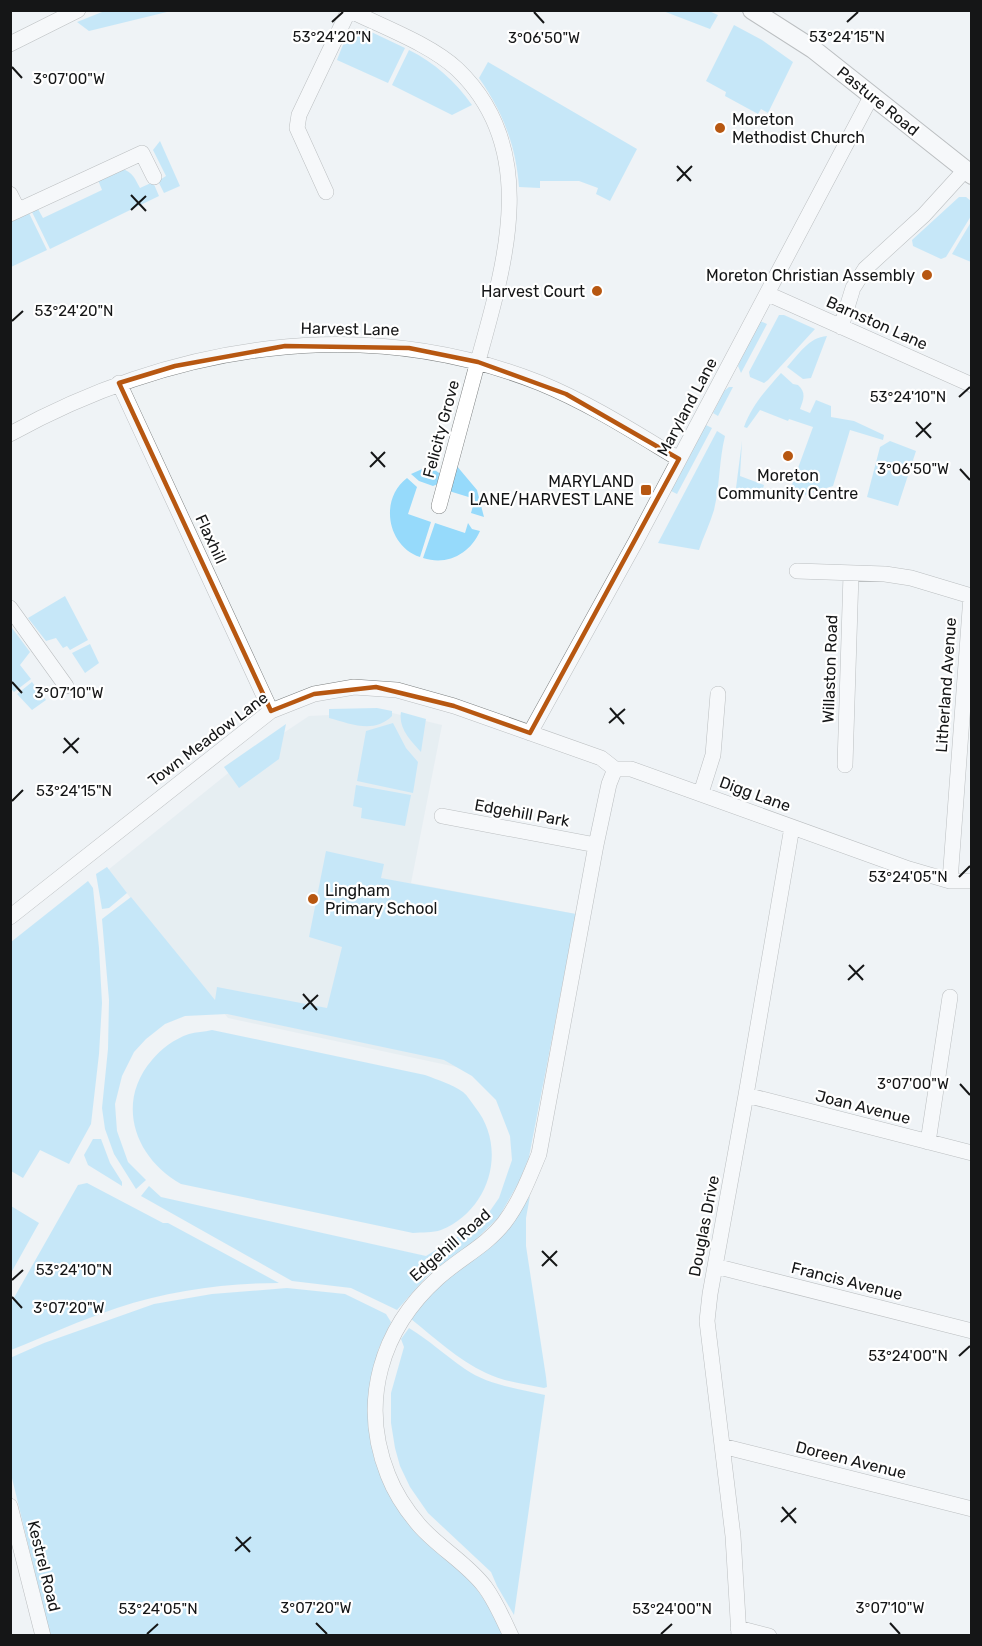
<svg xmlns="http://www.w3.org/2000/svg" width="982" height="1646" viewBox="0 0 982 1646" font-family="Rubik,sans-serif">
	<rect width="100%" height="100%" fill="#eff3f5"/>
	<path fill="#dce8ee" d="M376,709L442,725L411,883L576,914L545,1086L228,1018L108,870L252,754L309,716L331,715Z"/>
	<path fill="#96dafb" d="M107,10H171V11L89,31L77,22Z
		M663,11H709L718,15L710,29Z
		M734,25L762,40L793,62L768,113L761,109L758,114L725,96L726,92L706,81Z
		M365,29L405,48L388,83L337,60C343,45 347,30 365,29Z
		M409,50C435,63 455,81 472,105L452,115L392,85Z
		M488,62L637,149L610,201L596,194L598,188L579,181H540V188L519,187C516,146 503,112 479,78Z
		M160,141L180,186L164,193L158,181L166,176L153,150Z
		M122,169C133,172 135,179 140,188L153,182L159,196L50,249L32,212L38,209L43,218L102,190L98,180Z
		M959,197H966L971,201V216L946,257L941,259L913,246L912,240Z
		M29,213L47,250L11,267L10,222Z
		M971,222L972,262H971L952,254Z
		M779,315H784L815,329L768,380L764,383L750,377L749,372Z
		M760,321L767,324L741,373L738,366L740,361Z
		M827,336L811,378L803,379L787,367C798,355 809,337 827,336Z
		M781,373L793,384L798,385C807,393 803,400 800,409L810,413L816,400L831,406V417L854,421L884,435L883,440L850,430L833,486L786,501L813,427L789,419L788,421L760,410L747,428L744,427C752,405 766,390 781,373Z
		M729,387H733L718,416L713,413L724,391Z
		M706,425L712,428L677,494L671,491Z
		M717,431L725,436C719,460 720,485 714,510C710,524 703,537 699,550L658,543Z
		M742,441L740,476L764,485L761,495L736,488Z
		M890,441L916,451L898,506L867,497L880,447Z
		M456,465L477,490L484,517L471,513L475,499L449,491Z
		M429,466L442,475L440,483L433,486L419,481L411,474Z
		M407,478L417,487L408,514L431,522L420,557C387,546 379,499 407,478Z
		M435,523L465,533L468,523L472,529L480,531C470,554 447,566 423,558Z
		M65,596L88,640L70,650L67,646L63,648L56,638L46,641L28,618Z
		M12,628L30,652L20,665L31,679L14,692L10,688V629Z
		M90,644L99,663L85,673L72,653Z
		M32,682L46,700L32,710L17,694Z
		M377,708L392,711V716C374,734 351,724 329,718V709Z
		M401,712L426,719L421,752C411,741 398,728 401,712Z
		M393,723L406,748L418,762L413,793L357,781L366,731Z
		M286,724L279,759L239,788L224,767Z
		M356,785L411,795L405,826L361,818L362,808L353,806Z
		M326,851L384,864L381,878L576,914L529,1157L519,1182L499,1217L467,1248L429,1274L397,1310L351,1288L292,1281L141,1196L149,1186L161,1197L426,1256L483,1221L499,1198L512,1160L510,1136L496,1100L472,1076L444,1060L227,1014L185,1016L165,1024L146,1039L134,1052L122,1076L115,1104L117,1131L128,1162L146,1180L136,1189L114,1154L105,1129L102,1108L108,1049L109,1000L102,919L131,897L215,1000L217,987L327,1008L342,947L309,937Z
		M107,867L127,893L109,908L102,909L96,874Z
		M88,881L93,888L99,948L102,1003L99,1054L91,1124L69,1164L40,1150L23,1178L11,1171V942Z
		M212,1030L425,1075C438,1080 452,1084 463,1092C468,1096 471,1102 475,1107C508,1148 490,1210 441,1230C433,1233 422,1232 413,1233L181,1184C135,1158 115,1103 152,1060C161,1049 174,1039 189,1034C196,1032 204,1032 212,1030Z
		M93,1139H101L110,1163L122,1182V1186L88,1165L84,1155Z
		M87,1183L163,1223H168L279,1283C226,1283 168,1291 117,1308C81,1320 46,1336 11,1350V1303L78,1185Z
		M530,1196L526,1218V1246L546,1377L547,1387L544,1388C525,1384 504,1382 486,1373C458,1360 435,1338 411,1319L424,1301L445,1281L497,1241L512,1224Z
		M11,1206L39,1223L11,1273Z
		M287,1288L345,1294L386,1314L391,1322L378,1350L368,1415L374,1458L388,1492L471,1581L490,1608L504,1635H50L11,1474L10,1358L44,1343L154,1304L212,1294Z
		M409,1328C429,1340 446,1356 465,1369C488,1385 519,1389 545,1395L514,1615L497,1586L491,1572L428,1513L410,1487L400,1466L395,1448L391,1423V1393L404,1347L401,1339Z"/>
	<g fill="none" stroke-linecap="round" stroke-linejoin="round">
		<defs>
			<path id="minor" d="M349,10C383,27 430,44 457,69C541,149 505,264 478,361C465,409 452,458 439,506
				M10,44L78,10
				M326,192L297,128L299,115L349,10
				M10,194L18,210
				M10,214L142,153L154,177
				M768,294L972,385
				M841,327L853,288L865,269L924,215L965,170
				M119,383L271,711
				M10,434C174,344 363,313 540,383C589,403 634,432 679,459
				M797,571L885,574L911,578L971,596L950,881
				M10,608L66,686
				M530,733L636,541L872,95
				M845,765L851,574
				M701,793L713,755L718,694
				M442,816L596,845
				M10,917L271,711L314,694L354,687L397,690L454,706L601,758L615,769H631L909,869L950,881H972
				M746,1095L972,1153
				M928,1142L950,997
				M715,1266L972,1331
				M722,1446L972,1509
				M10,1506L43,1636
				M738,1628L769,1636
				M511,1636C503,1619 496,1602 485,1587C467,1563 439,1548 419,1525C407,1511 395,1493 388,1475C359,1402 381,1329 438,1278C460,1258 486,1246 504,1223C520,1202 529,1178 539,1154L596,845L609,784L615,769
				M739,1636L733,1536L707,1321L710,1294L746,1095L792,827"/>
			<path id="major" d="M752,10L813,49L972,175"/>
		</defs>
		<use href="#minor" stroke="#7d8081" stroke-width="16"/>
		<use href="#major" stroke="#7d8081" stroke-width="20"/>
		<use href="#minor" stroke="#fff" stroke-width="15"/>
		<use href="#major" stroke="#fff" stroke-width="18"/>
	</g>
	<path d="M0 0H982V1646H0ZM285,346L409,348L478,362L566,394L679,459L530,733L454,706L376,687L314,694L271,711L119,383L175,366Z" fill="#eff3f5" fill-opacity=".55" fill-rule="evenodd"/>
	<path fill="none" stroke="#b75711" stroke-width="4.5" stroke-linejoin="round" d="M285,346L409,348L478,362L566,394L679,459L530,733L454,706L376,687L314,694L271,711L119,383L175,366Z"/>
	<path fill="none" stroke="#151617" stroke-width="2" d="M534,12L544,23M332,22L343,12M847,22L858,12M12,67L22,78M677,166L691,181M677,181L692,166M131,195L146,211M131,210L146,196M12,321L23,311M959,397L970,387M916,422L931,438M916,437L931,423M371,452L385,467M370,467L385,452M960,469L970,480M12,682L22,693M610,708L624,724M609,723L625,709M64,738L78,753M63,753L79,738M12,801L23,790M959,877L970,866M849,965L863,980M848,980L864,965M303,994L317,1010M303,1009L318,995M960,1084L970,1095M542,1251L557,1266M542,1266L557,1251M12,1280L23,1270M12,1297L22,1308M959,1356L970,1346M782,1507L796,1523M781,1522L796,1508M236,1537L250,1552M235,1551L251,1537M316,1623L327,1634M890,1623L900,1634M147,1634L158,1624M661,1634L672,1624"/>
	<g fill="#b75711" stroke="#fff" stroke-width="2">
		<circle cx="720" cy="128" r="6"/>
		<circle cx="927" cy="275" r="6"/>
		<circle cx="597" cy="291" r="6"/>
		<circle cx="788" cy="456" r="6"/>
		<rect x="640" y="484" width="12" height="12" rx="3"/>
		<circle cx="313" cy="899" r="6"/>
	</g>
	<g text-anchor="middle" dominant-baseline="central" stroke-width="4.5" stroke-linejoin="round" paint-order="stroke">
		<g font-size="16" fill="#151617" stroke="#fff">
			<text transform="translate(878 101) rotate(39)">Pasture Road</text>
			<text transform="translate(877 323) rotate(24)">Barnston Lane</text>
			<text transform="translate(350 329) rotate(1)">Harvest Lane</text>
			<text transform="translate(687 407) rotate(-62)">Maryland Lane</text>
			<text transform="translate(441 429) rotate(-75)">Felicity Grove</text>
			<text transform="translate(211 539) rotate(65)">Flaxhill</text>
			<text transform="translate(830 669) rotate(-88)">Willaston Road</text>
			<text transform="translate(946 685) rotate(-86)">Litherland Avenue</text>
			<text transform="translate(208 739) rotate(-37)">Town Meadow Lane</text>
			<text transform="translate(755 794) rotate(20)">Digg Lane</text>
			<text transform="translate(522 813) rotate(10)">Edgehill Park</text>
			<text transform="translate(863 1107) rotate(14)">Joan Avenue</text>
			<text transform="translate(704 1226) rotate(-79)">Douglas Drive</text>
			<text transform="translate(450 1245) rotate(-41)">Edgehill Road</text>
			<text transform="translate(847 1281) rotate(14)">Francis Avenue</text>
			<text transform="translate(851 1460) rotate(14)">Doreen Avenue</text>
			<text transform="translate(44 1566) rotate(76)">Kestrel Road</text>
		</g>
		<g font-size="16" fill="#151617" stroke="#fff" text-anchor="end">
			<text x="732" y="119" text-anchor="start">Moreton<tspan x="732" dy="18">Methodist Church</tspan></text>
			<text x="915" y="275">Moreton Christian Assembly</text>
			<text x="585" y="291">Harvest Court</text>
			<text x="788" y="475" text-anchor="middle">Moreton<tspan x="788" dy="18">Community Centre</tspan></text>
			<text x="634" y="481">MARYLAND<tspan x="634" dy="18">LANE/HARVEST LANE</tspan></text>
			<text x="325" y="890" text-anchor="start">Lingham<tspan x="325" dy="18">Primary School</tspan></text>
		</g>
	</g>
	<g font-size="15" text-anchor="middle" fill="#151617" stroke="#fff" stroke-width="4.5" stroke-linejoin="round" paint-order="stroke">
		<text x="332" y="42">53°24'20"N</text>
		<text x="847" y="42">53°24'15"N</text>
		<text x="544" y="43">3°06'50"W</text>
		<text x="69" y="84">3°07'00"W</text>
		<text x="74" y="316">53°24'20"N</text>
		<text x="908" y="402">53°24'10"N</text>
		<text x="913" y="474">3°06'50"W</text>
		<text x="69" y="698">3°07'10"W</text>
		<text x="74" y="796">53°24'15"N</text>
		<text x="908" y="882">53°24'05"N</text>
		<text x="913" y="1089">3°07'00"W</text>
		<text x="74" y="1275">53°24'10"N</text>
		<text x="69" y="1313">3°07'20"W</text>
		<text x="908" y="1361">53°24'00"N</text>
		<text x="316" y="1613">3°07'20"W</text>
		<text x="890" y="1613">3°07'10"W</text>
		<text x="158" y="1614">53°24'05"N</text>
		<text x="672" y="1614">53°24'00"N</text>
	</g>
	<rect width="982" height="1646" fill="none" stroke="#151617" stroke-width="24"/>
</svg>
